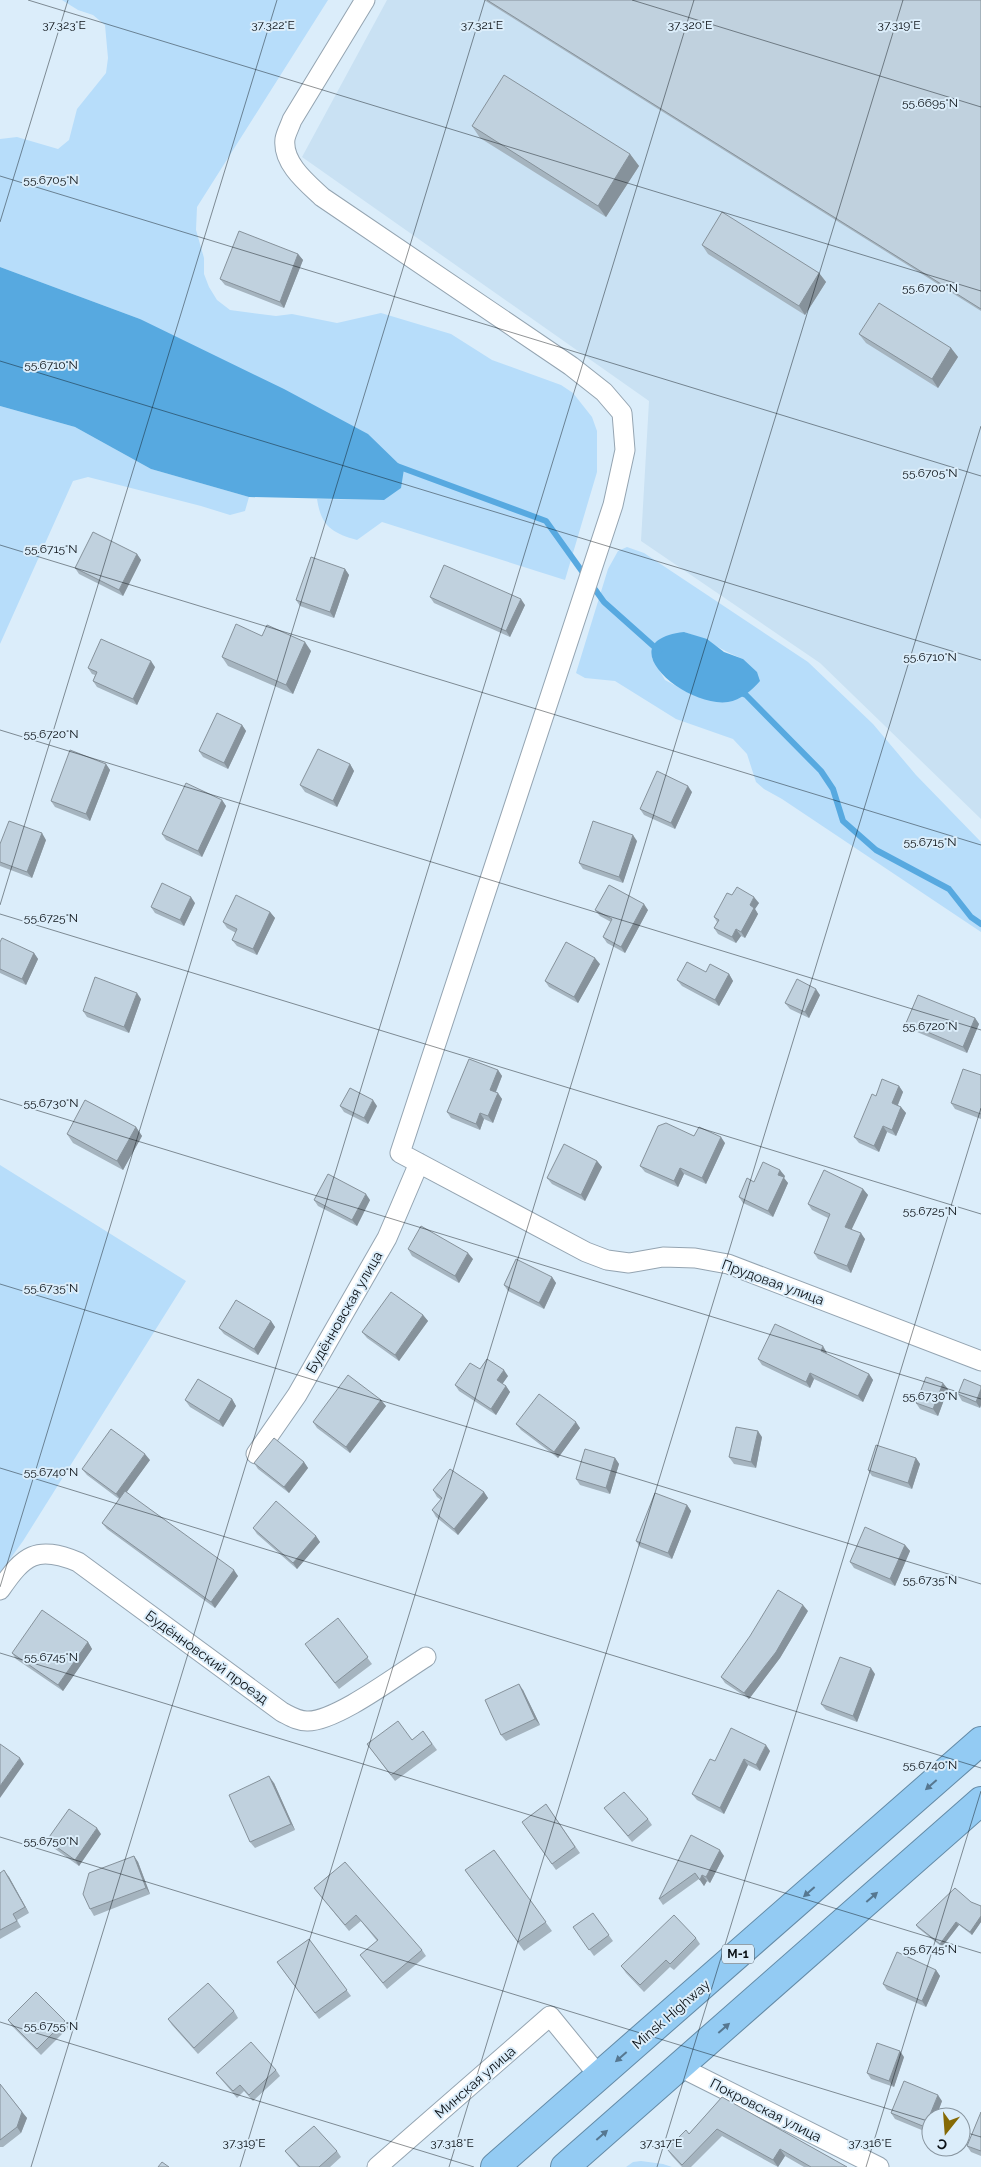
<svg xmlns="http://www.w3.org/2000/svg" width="981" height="2167" viewBox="0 0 981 2167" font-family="Raleway,sans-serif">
	<rect width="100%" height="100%" fill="#dbedfa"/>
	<path fill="#c9e1f3" d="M387,0H981V819L820,663L641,541L649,401L302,157Z"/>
	<path fill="#b7ddfa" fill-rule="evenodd" d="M62,0H328L197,207L196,230L204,258V274L209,287L217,300L230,310L276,316L292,314L337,323L381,313L451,334L492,360L561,385L573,393L592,417L597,431V472L565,580L382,522L357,540C332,533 321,526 317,499L384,500L140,319L0,267V139L17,137L58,149L69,140L77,109L106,73L108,58L105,25L93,15L78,10Z
		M0,406L75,427L151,469L249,497L245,511L230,515L201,506L88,477L73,481L0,644Z
		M627,547L644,553L808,662L873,724L916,775L981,842V932L782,799L764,789L756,782L747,754L733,739L676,719L615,681L585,678L576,673L608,569L618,551ZM684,632C705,638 722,651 743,659L689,693L665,680L652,658Z
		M0,1165L186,1281L23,1541L0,1573Z
		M641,2161L663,2164L672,2167H626L633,2162Z"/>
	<path fill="#57a9e0" d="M0,267L140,319L284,389L368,434L404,469L401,488L384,500L249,497L151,469L75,427L0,406Z
		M684,632L707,639L724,652L743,659L757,672L760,681C751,691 741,700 728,702C685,708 607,641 684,632Z"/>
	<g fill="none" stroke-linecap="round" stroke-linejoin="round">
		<path stroke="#57a9e0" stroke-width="6" d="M397,466L546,521L604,602L659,651
			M739,692L746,695L821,771L833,789L843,821L876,850L949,889L971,917L981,924"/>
		<defs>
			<path id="street" d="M365,0L292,120C290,126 286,133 285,139C282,163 307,183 322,197L571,366L604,392L622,413L625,450L613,505L400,1153L586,1252L607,1260L629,1263L663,1257L695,1258L728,1264L981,1361
				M256,1454L297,1395L387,1238L419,1163
				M0,1590C24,1555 36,1545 78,1562L282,1712C290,1716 297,1721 307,1721C336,1722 400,1673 426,1657
				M680,2067L879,2167
				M377,2167L550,2016L599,2076"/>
			<path id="highway" d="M495,2167L981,1741
				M565,2167L981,1801"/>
		</defs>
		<use href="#street" stroke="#94a4b1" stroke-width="21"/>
		<use href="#highway" stroke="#638aa6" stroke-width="30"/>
		<use href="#street" stroke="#fff" stroke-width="19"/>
		<use href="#highway" stroke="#93cbf3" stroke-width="28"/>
	</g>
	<path fill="#a5b4bf" d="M484,0H981V311Z
		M472,126L630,154L639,166L606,217L480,138Z
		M702,245L819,273L826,282L805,315L708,254Z
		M298,254L303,260L284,308L225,285L220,279Z
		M859,334L951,348L958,357L938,388L866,343Z
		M137,554L141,560L123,596L79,574L75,568Z
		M345,569L349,575L334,618L300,606L296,600Z
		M430,597L525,605L510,637L434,603Z
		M262,636L311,651L293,694L228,666L222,657Z
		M155,667L137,705L97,687L93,681L95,675L92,674L88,668Z
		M242,725L246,731L228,769L203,757L199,751Z
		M106,764L110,770L90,821L55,807L51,801Z
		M350,764L354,771L337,807L305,792L300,785Z
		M692,792L675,829L644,815L640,809Z
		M222,800L226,806L202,857L166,840L162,834Z
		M46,840L32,878L0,866V844Z
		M637,841L623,883L583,869L579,863Z
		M732,895L759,903L755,909L758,914L745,938L741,936L736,943L718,934L714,928L717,922L714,917Z
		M195,903L184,926L155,913L151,907Z
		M595,910H648L625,953L607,943L603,937L611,922L600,916Z
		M270,912L275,918L257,955L237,946L232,940L236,933L227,928L223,922Z
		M0,942L34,953L38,959L26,985L0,973Z
		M600,964L578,1003L549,987L545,981Z
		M706,972L729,974L733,981L719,1006L682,986L677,980Z
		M820,995L809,1018L790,1009L785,1003Z
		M141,999L129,1033L87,1017L83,1011Z
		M975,1018L979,1024L967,1053L910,1029L906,1023Z
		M498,1070L502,1076L496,1092L502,1099L493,1123L484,1119L480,1130L451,1118L447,1112Z
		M981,1075V1119L955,1109L951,1103Z
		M899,1086L903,1092L898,1105L906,1113L896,1136L887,1132L879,1152L859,1143L854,1137L876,1096Z
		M340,1106H377L368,1124L344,1112Z
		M136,1127L142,1136L123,1170L73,1143L67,1134Z
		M694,1136L725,1143L706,1184L684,1174L678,1187L645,1172L640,1166Z
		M597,1161L602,1167L585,1201L552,1184L547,1178Z
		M785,1176L784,1178L788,1183L773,1217L743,1203L739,1197L754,1182Z
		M863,1189L868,1195L851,1229L865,1239L851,1273L818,1259L814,1253L828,1218L812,1210L808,1204Z
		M314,1200H370L357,1226L318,1206Z
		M408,1249L473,1259L459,1283L412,1256Z
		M552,1277L556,1283L544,1309L508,1291L504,1285Z
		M423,1315L428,1321L399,1361L367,1338L362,1332Z
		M271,1321L275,1327L258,1355L224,1334L219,1328Z
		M827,1353L826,1354L869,1374L873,1380L863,1402L814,1379L810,1388L762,1365L758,1359Z
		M480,1369L508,1376L502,1384L506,1386L510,1392L496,1415L459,1391L455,1385Z
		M981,1386V1405L980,1408L962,1401L958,1394Z
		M948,1389L938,1416L920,1409L916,1403Z
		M232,1399L236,1406L223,1427L190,1407L185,1400Z
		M381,1400L386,1406L350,1453L317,1428L313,1422Z
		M516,1424L580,1428L558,1458L521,1430Z
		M762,1437L756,1468L734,1464L729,1457Z
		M615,1458L619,1464L610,1494L580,1485L576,1479Z
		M916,1458L920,1464L912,1489L872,1476L868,1470Z
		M150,1460L126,1492L238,1576L215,1608L107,1529L102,1523L119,1499L87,1475L82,1469Z
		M304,1462L308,1468L289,1493L258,1469L254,1463Z
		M433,1490L484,1492L488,1498L458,1535L436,1517L432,1510L441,1500L437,1497Z
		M687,1505L691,1511L672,1559L640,1547L636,1541Z
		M253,1528L316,1536L320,1542L297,1569L257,1534Z
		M905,1545L910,1551L895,1586L854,1568L850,1562Z
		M808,1611L780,1658L749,1699L725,1683L721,1677Z
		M338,1618L372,1664L339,1689L309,1650Z
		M88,1642L92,1649L63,1691L16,1659L12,1653Z
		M875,1674L857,1722L826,1710L821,1704Z
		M523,1690L540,1725L506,1741L501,1735Z
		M423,1731L437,1750L395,1781L367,1744L412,1740Z
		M770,1751L760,1771L748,1765L724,1814L697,1800L692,1794L715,1761Z
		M274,1783L295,1830L255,1848L250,1842Z
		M546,1804L580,1853L556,1870L522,1822Z
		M604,1808L648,1819L652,1825L632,1842Z
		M101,1834L79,1866L51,1846L47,1840Z
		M691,1835L724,1856L710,1883L707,1881L704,1886L699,1879L663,1905L659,1899Z
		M494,1850L552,1931L524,1951L465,1870Z
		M134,1856L138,1862L150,1894L94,1916L90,1909Z
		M0,1873L9,1877L29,1913L17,1920L21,1927L0,1939Z
		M314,1888L422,1950L426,1956L387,1989L360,1955L377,1941L361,1921L349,1931Z
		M971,1902L981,1906V1922L972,1935L959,1925L942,1947L918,1928L916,1925Z
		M593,1913L613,1941L594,1956L573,1927Z
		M696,1938L700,1944L674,1970L670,1967L644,1992L626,1973L621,1966Z
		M309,1939L351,1996L319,2019L277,1962Z
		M936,1970L940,1976L926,2007L887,1990L883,1984Z
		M234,2011L238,2018L198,2054L172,2025L168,2019Z
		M8,2020L65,2021L69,2027L41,2055L12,2026Z
		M904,2057L894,2087L871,2079L867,2073Z
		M276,2070L280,2076L253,2101L244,2091L237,2098L221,2079L216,2073Z
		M0,2084L27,2118L21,2133L3,2147H0Z
		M722,2097L847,2167H804L785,2156L778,2167L722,2136L691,2167H682L672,2156L667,2149L689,2134Z
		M942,2101L936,2117H931V2129L929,2133L895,2119L891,2113Z
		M981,2112V2156L971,2152L967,2146Z
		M285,2151H337L341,2157L330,2167H298Z"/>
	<path fill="#86929b" d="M630,154L639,166L606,217L598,206Z
		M298,254L303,260L284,308L280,302Z
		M819,273L826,282L805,315L799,306Z
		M951,348L958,357L938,388L932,379Z
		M137,554L141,560L123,596L119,590Z
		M345,569L349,575L334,618L330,612Z
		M521,599L525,605L510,637L506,631Z
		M305,642L311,651L293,694L286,685Z
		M151,661L155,667L137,705L133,699Z
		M242,725L246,731L228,769L224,763Z
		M106,764L110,770L90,821L86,814Z
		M350,764L354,771L337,807L333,801Z
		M688,786L692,792L675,829L671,823Z
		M222,800L226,806L202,857L198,851Z
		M42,833L46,840L32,878L27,872Z
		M633,835L637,841L623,883L619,877Z
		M191,897L195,903L184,926L180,920Z
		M754,897L759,903L755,909L758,914L745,938L741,932L750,905Z
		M644,904L648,910L625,953L621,947Z
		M270,912L275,918L257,955L253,949Z
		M736,929L741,936L736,943L732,937Z
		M34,953L38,959L26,985L22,979Z
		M595,958L600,964L578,1003L574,997Z
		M729,974L733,981L719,1006L715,1000Z
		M816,989L820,995L809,1018L805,1012Z
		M137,993L141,999L129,1033L124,1027Z
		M975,1018L979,1024L967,1053L963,1047Z
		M498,1070L502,1076L494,1096L490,1090Z
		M899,1086L903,1092L896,1109L892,1103Z
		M498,1093L502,1099L493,1123L488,1116Z
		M373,1100L377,1106L368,1124L364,1118Z
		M901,1107L906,1113L896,1136L892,1130Z
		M480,1113L484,1119L480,1130L476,1124Z
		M883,1126L887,1132L879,1152L874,1146Z
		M136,1127L142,1136L123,1170L117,1161Z
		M721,1137L725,1143L706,1184L702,1178Z
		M597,1161L602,1167L585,1201L581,1195Z
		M680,1168L684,1174L678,1187L674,1181Z
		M780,1170L785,1176L784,1178L788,1183L773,1217L768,1211L778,1175Z
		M863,1189L868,1195L850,1233L845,1227Z
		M366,1194L370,1200L357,1226L352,1220Z
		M861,1233L865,1239L851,1273L847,1266Z
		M468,1253L473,1259L459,1283L455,1276Z
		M552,1277L556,1283L544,1309L539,1303Z
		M423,1315L428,1321L399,1361L395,1355Z
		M271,1321L275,1327L258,1355L254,1349Z
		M823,1346L827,1353L825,1357L821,1351Z
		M504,1370L508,1376L501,1386L497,1380Z
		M810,1373L814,1379L810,1388L806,1382Z
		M869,1374L873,1380L863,1402L858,1396Z
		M943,1383L948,1389L938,1416L933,1409Z
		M506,1386L510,1392L496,1415L491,1409Z
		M981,1389V1405L980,1408L976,1402Z
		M232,1399L236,1406L223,1427L219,1421Z
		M381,1400L386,1406L350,1453L346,1447Z
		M576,1422L580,1428L558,1458L554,1452Z
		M758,1431L762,1437L756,1468L751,1462Z
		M145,1454L150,1460L121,1500L116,1494Z
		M615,1458L619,1464L610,1494L606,1488Z
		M916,1458L920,1464L912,1489L908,1483Z
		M304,1462L308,1468L289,1493L284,1487Z
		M484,1492L488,1498L458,1535L454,1529Z
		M687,1505L691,1511L672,1559L668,1553Z
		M316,1536L320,1542L297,1569L293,1563Z
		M905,1545L910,1551L895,1586L890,1579Z
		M234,1570L238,1576L215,1608L211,1602Z
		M803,1605L808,1611L780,1658L749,1699L744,1693Z
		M88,1642L92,1649L63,1691L58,1685Z
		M871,1668L875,1674L857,1722L853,1716Z
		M519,1684L523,1690L540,1725L535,1719Z
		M766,1745L770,1751L760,1771L756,1765Z
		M20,1758L24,1764L0,1798V1786Z
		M744,1759L748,1765L724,1814L720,1808Z
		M269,1776L274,1783L295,1830L291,1824Z
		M97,1828L101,1834L79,1866L75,1860Z
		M720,1850L724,1856L710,1883L706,1877Z
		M134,1856L138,1862L150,1894L146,1888Z
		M4,1870L9,1877L29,1913L25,1907Z
		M702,1875L707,1881L704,1886L700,1880Z
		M981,1916V1922L972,1935L970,1932Z
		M956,1922L959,1925L942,1947L940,1944Z
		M936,1970L940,1976L926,2007L922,2001Z
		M900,2051L904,2057L894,2087L889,2081Z
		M938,2095L942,2101L936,2117H931V2129L929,2133L925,2127Z
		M22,2112L27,2118L21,2133L17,2127Z
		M780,2149L785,2156L778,2167L773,2160Z"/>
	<path fill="#c0d1de" stroke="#86929b" d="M487,0H981V309Z
		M504,75L630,154L598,206L472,126Z
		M722,212L819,273L799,306L702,245Z
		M239,231L298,254L280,302L220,279Z
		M879,303L951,348L932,379L859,334Z
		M93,532L137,554L119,590L75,568Z
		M311,557L345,569L330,612L296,600Z
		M444,565L521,599L506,631L430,597Z
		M236,624L262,636L267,625L305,642L286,685L222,657Z
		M101,639L151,661L133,699L93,681L97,672L88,668Z
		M217,713L242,725L224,763L199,751Z
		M318,749L350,764L333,801L300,785Z
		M70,750L106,764L86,814L51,801Z
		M657,771L688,786L671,823L640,809Z
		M186,783L222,800L198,851L162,834Z
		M9,821L42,833L27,872L0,862V844Z
		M593,821L633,835L619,877L579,863Z
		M162,883L191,897L180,920L151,907Z
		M609,885L644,904L621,947L603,937L612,919L595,910Z
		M737,887L754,897L750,905L754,908L741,932L736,929L732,937L714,928L719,920L714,917L727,893L732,895Z
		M236,895L270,912L253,949L232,940L237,929L223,922Z
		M2,938L34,953L22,979L0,969V942Z
		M566,942L595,958L574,997L545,981Z
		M687,962L706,972L710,964L729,974L715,1000L677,980Z
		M95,977L137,993L124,1027L83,1011Z
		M797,979L816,989L805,1012L785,1003Z
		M918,995L975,1018L963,1047L906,1023Z
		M469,1059L498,1070L490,1090L498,1093L488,1116L480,1113L476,1124L447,1112Z
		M963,1069L981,1075V1114L951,1103Z
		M882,1079L899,1086L892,1103L901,1107L892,1130L883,1126L874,1146L854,1137L872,1094L876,1096Z
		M350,1088L373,1100L364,1118L340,1106Z
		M85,1100L136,1127L117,1161L67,1134Z
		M666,1123L694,1136L699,1127L721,1137L702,1178L680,1168L674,1181L640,1166L658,1126Z
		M564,1144L597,1161L581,1195L547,1178Z
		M763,1162L780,1170L778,1175L784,1177L768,1211L739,1197L747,1178L754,1182Z
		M824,1170L863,1189L845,1227L861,1233L847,1266L814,1253L830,1214L808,1204Z
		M328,1174L366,1194L352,1220L314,1200Z
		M421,1226L468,1253L455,1276L408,1249Z
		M516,1259L552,1277L539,1303L504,1285Z
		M391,1292L423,1315L395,1355L362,1332Z
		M236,1300L271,1321L254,1349L219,1328Z
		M775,1324L823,1346L821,1351L869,1374L858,1396L810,1373L806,1382L758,1359Z
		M487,1359L504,1370L497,1380L506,1386L491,1409L455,1385L470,1363L480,1369Z
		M348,1375L381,1400L346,1447L313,1422Z
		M926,1377L943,1383L933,1409L916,1403Z
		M198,1379L232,1399L219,1421L185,1400Z
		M964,1379L981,1386V1389L976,1402L958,1394Z
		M539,1394L576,1422L554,1452L516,1424Z
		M736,1427L758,1431L751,1462L729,1457Z
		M111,1429L145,1454L116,1494L82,1469Z
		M274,1438L304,1462L284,1487L254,1463Z
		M876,1445L916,1458L908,1483L868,1470Z
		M585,1449L615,1458L606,1488L576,1479Z
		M450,1469L484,1492L454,1529L432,1510L442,1498L433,1490Z
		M125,1491L234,1570L211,1602L102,1523Z
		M655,1493L687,1505L668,1553L636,1541Z
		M276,1501L316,1536L293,1563L253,1528Z
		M865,1527L905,1545L890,1579L850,1562Z
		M778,1590L803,1605L776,1652L744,1693L721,1677L750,1636Z
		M42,1610L88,1642L58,1685L12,1653Z
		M338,1618L368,1657L335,1683L305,1644Z
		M840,1657L871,1668L853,1716L821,1704Z
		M519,1684L535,1719L501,1735L485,1700Z
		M398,1721L412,1740L423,1731L432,1744L391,1775L367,1744Z
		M731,1728L766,1745L756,1765L744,1759L720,1808L692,1794L710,1759L715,1761Z
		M0,1744L20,1758L0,1786Z
		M269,1776L291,1824L250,1842L229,1795Z
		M624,1792L648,1819L628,1836L604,1808Z
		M546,1804L575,1847L552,1864L522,1822Z
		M69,1809L97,1828L75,1860L47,1840Z
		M691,1835L720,1850L706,1877L702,1875L700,1880L695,1873L659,1899Z
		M494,1850L546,1922L518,1942L465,1870Z
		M134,1856L146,1888L90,1909L83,1894L89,1873Z
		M345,1862L422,1950L383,1983L360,1955L378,1940L356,1915L345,1925L314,1888Z
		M4,1870L25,1907L13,1914L17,1921L0,1930V1873Z
		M955,1888L971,1902L981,1906V1916L970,1932L956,1922L940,1944L916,1925Z
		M593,1913L609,1935L589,1950L573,1927Z
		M674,1915L696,1938L670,1964L666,1960L640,1985L621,1966Z
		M309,1939L347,1990L315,2013L277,1962Z
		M897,1952L936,1970L922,2001L883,1984Z
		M208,1983L234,2011L194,2048L168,2019Z
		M36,1992L65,2021L37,2049L8,2020Z
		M251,2042L276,2070L249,2095L240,2085L233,2091L216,2073Z
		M877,2043L900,2051L889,2081L867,2073Z
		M904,2081L938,2095L925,2127L891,2113Z
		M0,2084L22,2112L17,2127L0,2140Z
		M722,2097L847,2167H811L780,2149L773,2160L717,2129L682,2165L667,2149L686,2130L689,2134Z
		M981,2112V2151L967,2146Z
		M314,2126L337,2151L319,2167H300L285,2151Z
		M162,2162L169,2167H158Z"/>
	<defs><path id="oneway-solid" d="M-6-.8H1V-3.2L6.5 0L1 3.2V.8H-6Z" transform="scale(1.25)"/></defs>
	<g fill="#567790">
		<use href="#oneway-solid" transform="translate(931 1785) rotate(139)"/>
		<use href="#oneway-solid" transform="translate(809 1892) rotate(139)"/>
		<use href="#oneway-solid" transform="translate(872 1897) rotate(-41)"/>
		<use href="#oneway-solid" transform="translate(724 2028) rotate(-41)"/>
		<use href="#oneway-solid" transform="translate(621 2057) rotate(139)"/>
		<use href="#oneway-solid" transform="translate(602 2135) rotate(-41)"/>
	</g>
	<path fill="none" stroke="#0b1116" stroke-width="1" stroke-opacity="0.45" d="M28,0L981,291M632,0L981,107M0,176L981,476M0,222L68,0M0,361L981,660M0,545L981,845M0,730L981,1030M0,905L277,0M0,914L981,1214M0,1099L981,1399M0,1284L981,1584M0,1468L981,1768M0,1587L485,0M0,1653L981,1953M0,1837L931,2122M0,2022L474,2167M961,2131L981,2137M31,2167L694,0M240,2167L903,0M449,2167L981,426M657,2167L981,1108M866,2167L981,1791"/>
	<g text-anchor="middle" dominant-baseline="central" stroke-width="4" stroke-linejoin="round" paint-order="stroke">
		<rect fill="#dbedfa" stroke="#49535a" stroke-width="1" x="722" y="1944.5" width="32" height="19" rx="4"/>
		<g font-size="12" font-weight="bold" fill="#0b1116">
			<text x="738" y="1954">М-1</text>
		</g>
		<g font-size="14" fill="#0b1116" stroke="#dbedfa">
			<text transform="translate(773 1282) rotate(20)">Прудовая улица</text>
			<text transform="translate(344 1312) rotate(-60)">Будённовская улица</text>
			<text transform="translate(207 1657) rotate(36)">Будённовский проезд</text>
			<text transform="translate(671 2014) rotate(-41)">Minsk Highway</text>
			<text transform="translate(475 2082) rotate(-41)">Минская улица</text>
			<text transform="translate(766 2110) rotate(27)">Покровская улица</text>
		</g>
	</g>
	<g font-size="12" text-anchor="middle" fill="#0b1116" stroke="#dbedfa" stroke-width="4" stroke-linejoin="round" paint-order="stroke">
		<text x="64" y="29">37.323°E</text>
		<text x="273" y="29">37.322°E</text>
		<text x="482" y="29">37.321°E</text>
		<text x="690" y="29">37.320°E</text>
		<text x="899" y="29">37.319°E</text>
		<text x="930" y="107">55.6695°N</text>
		<text x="51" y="184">55.6705°N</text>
		<text x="930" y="292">55.6700°N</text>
		<text x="51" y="369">55.6710°N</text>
		<text x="930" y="477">55.6705°N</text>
		<text x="51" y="553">55.6715°N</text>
		<text x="930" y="661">55.6710°N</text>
		<text x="51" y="738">55.6720°N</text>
		<text x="930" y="846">55.6715°N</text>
		<text x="51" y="922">55.6725°N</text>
		<text x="930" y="1030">55.6720°N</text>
		<text x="51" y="1107">55.6730°N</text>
		<text x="930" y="1215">55.6725°N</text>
		<text x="51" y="1292">55.6735°N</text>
		<text x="930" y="1400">55.6730°N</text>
		<text x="51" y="1476">55.6740°N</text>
		<text x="930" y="1584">55.6735°N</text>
		<text x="51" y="1661">55.6745°N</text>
		<text x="930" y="1769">55.6740°N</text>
		<text x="51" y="1845">55.6750°N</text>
		<text x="930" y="1953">55.6745°N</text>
		<text x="51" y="2030">55.6755°N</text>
		<text x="244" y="2147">37.319°E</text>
		<text x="452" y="2147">37.318°E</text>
		<text x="661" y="2147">37.317°E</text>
		<text x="870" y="2147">37.316°E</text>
	</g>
	<g transform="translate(946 2132) rotate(197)"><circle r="24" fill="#dbedfa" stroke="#88959f"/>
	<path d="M0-4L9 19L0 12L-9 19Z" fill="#866a05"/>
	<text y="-8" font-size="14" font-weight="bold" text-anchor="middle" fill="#0b1116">С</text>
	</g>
</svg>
